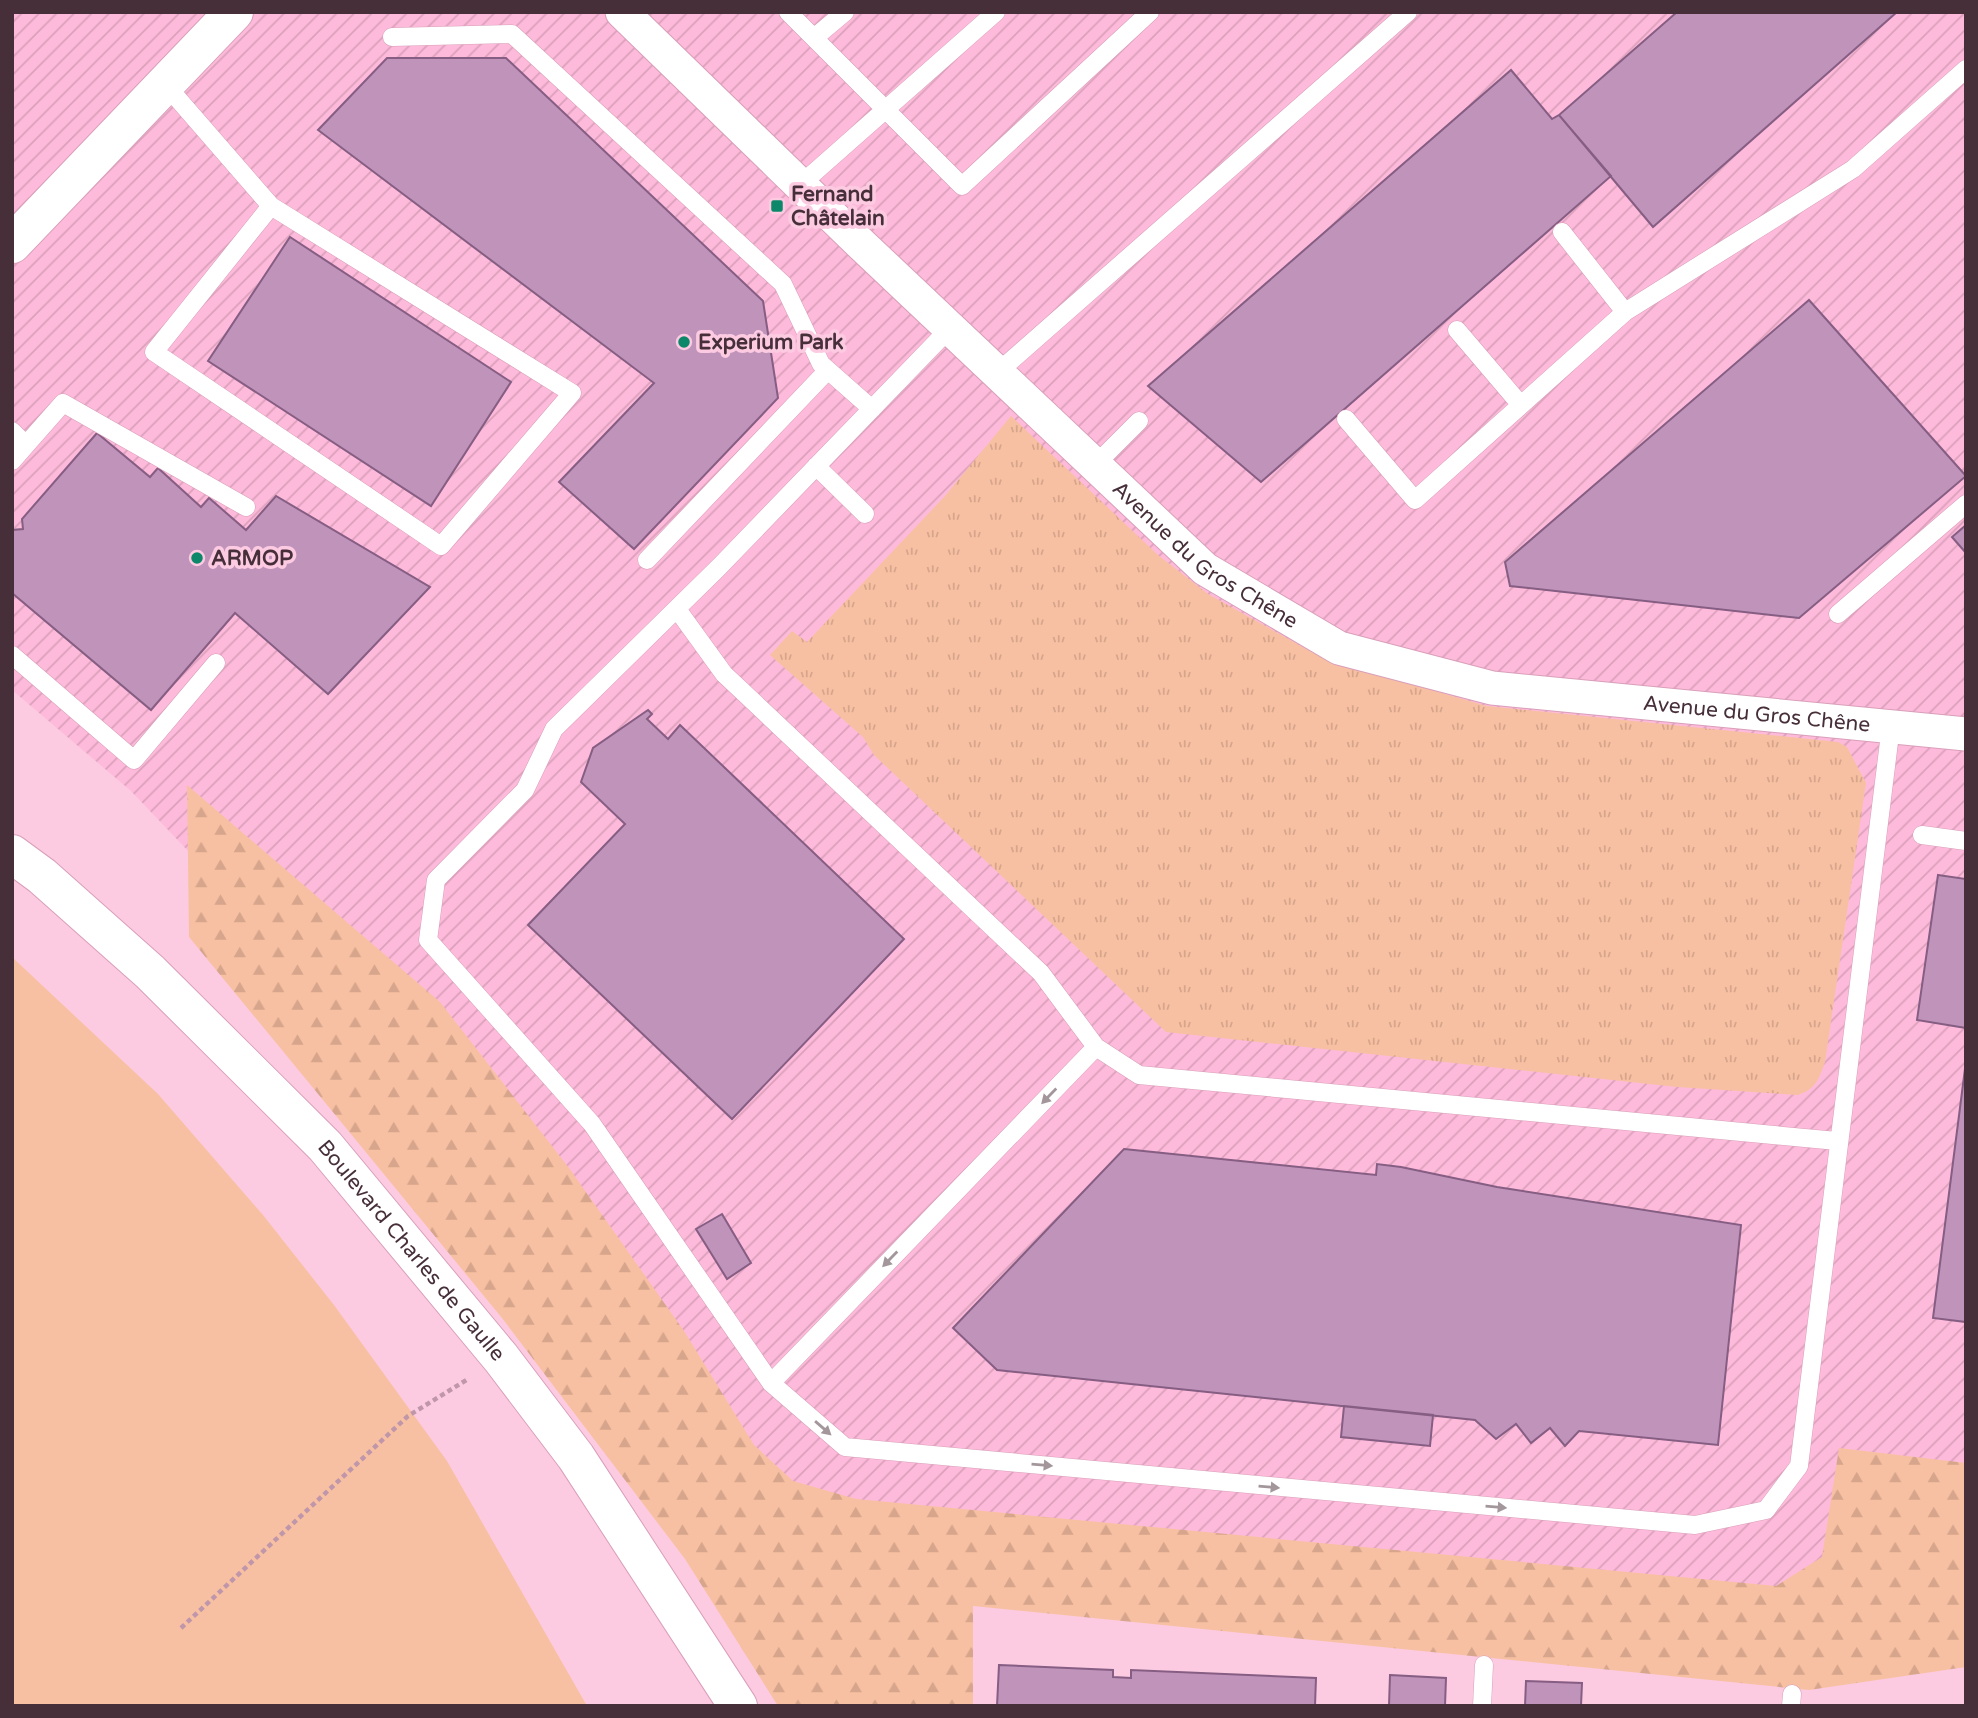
<svg xmlns="http://www.w3.org/2000/svg" width="1978" height="1718" viewBox="0 0 1978 1718" font-family="'Varela Round',sans-serif">
	<defs>
		<pattern id="industrial-furrows" width="10" height="10" patternUnits="userSpaceOnUse" patternTransform="scale(1.75)"><rect width="10" height="10" fill="#febada"/><path d="M-1 1l2-2M0 10L10 0M9 11l2-2" fill="none" stroke="#dba0bc"/></pattern>
		<pattern id="grass-tufts" width="24" height="20" patternUnits="userSpaceOnUse" patternTransform="scale(1.75)"><rect width="24" height="20" fill="#f8c0a2"/><path d="M3 7l-1-3M5 7V3M7 7l1-3M15 17l-1-3M17 17v-4M19 17l1-3" fill="none" stroke="#d6a58c"/></pattern>
		<pattern id="forest-firs" width="22" height="20" patternUnits="userSpaceOnUse" patternTransform="scale(1.75)"><rect width="22" height="20" fill="#f8c0a2"/><path d="M5 1l3.5 6h-7zM16 11l3.5 6h-7z" fill="#d6a58c"/></pattern>
	</defs>
	<rect width="100%" height="100%" fill="#fccbe2"/>
	<path fill="url(#industrial-furrows)" d="M12,12H1966V1667L708,1579L283,951L131,791L12,690Z"/>
	<path fill="url(#grass-tufts)" d="M1011,416L1158,555L1208,594L1310,651L1376,674L1487,706L1838,742L1847,747L1866,783L1825,1062C1819,1079 1816,1089 1798,1095L1677,1087L1166,1032L874,755L863,737L770,655L792,631L807,642L945,496Z"/>
	<path fill="url(#forest-firs)" d="M187,785L440,1002L569,1168L684,1331L754,1445L793,1481L856,1499L1776,1586L1822,1557L1839,1448L1966,1463V1667L1809,1690L973,1606V1706H778L685,1559L502,1318L189,937Z"/>
	<path fill="#f8c0a2" d="M12,957L158,1094L263,1215L334,1305L447,1461L587,1706H12Z"/>
	<path fill="#c093bb" stroke="#865d83" stroke-width="2" d="M1677,12H1897L1653,227L1559,115Z
		M387,58H506L763,301L778,398L634,549L559,482L654,383L318,130Z
		M1511,70L1552,119L1559,115L1611,176L1261,482L1148,386Z
		M290,237L511,382L431,506L208,361Z
		M1809,300L1966,476L1799,618L1510,586L1505,562Z
		M97,433L150,477L158,468L201,507L209,498L246,530L276,496L430,587L328,694L235,613L151,710L12,593V530L23,529L22,519Z
		M1966,525V553L1952,537Z
		M648,710L652,714L647,719L668,739L680,725L904,939L732,1119L528,925L625,824L581,782L593,748Z
		M1938,875L1966,879V1028L1917,1020Z
		M1966,1061V1322L1933,1318Z
		M1124,1149L1376,1175L1377,1164L1401,1167L1497,1187L1741,1225L1718,1445L1579,1431L1565,1446L1550,1428L1531,1443L1516,1424L1496,1439L1475,1420L997,1370L953,1328Z
		M722,1214L751,1263L727,1279L696,1229Z
		M1344,1406L1433,1415L1430,1446L1341,1437Z
		M999,1665L1113,1670V1677L1131,1678V1670L1316,1678L1315,1706H997Z
		M1390,1675L1446,1678L1445,1706H1389Z
		M1526,1681L1582,1683L1581,1706H1525Z"/>
	<g fill="none" stroke-linecap="round" stroke-linejoin="round">
		<defs>
			<path id="service" d="M788,12L962,186L1150,12
				M392,37L512,34L783,284L821,364L872,409
				M814,38L845,12
				M165,84L271,206L572,393L441,546L154,352L271,206
				M800,185L996,12
				M1562,232L1625,312
				M951,327L719,567L554,729L525,790L436,880L428,940L592,1124L771,1383L845,1447L1695,1525L1766,1510L1799,1466L1891,726
				M1457,330L1520,404
				M998,372L1408,12
				M1346,419L1415,500L1625,312L1853,169L1966,69
				M12,431L26,445L63,403L246,507
				M12,461L26,445
				M1096,464L1139,421
				M816,466L865,514
				M647,560L828,370
				M677,609L724,674L1041,973L1096,1047L1139,1075L1837,1141
				M1838,614L1966,504
				M12,655L134,760L216,663
				M1922,835L1966,841
				M771,1383L1096,1047
				M1482,1706L1484,1665
				M1791,1706L1792,1694"/>
			<g id="minor">
				<path id="s1" d="M622,12L863,246L1205,569L1339,648L1492,688L1966,734"/>
			</g>
			<g id="tertiary">
				<path d="M12,244L234,12"/>
				<path id="s2" d="M12,854L42,876L150,972L325,1146L501,1358L576,1457L738,1706"/>
			</g>
		</defs>
		<use href="#service" stroke="#d99fba" stroke-width="19"/>
		<use href="#minor" stroke="#d99fba" stroke-width="35"/>
		<use href="#tertiary" stroke="#d99fba" stroke-width="40"/>
		<path stroke="#c097aa" stroke-width="4.5" stroke-dasharray="5 3.5" stroke-linecap="butt" d="M181,1628L408,1416L468,1379"/>
		<use href="#service" stroke="#fff" stroke-width="18"/>
		<use href="#minor" stroke="#fff" stroke-width="33"/>
		<use href="#tertiary" stroke="#fff" stroke-width="38"/>
	</g>
	<defs><path id="oneway-solid" d="M-6-.8H1V-3.2L6.5 0L1 3.2V.8H-6Z" transform="scale(1.75)"/></defs>
	<g fill="#a3979c">
		<use href="#oneway-solid" transform="translate(1049 1096) rotate(134)"/>
		<use href="#oneway-solid" transform="translate(890 1259) rotate(134)"/>
		<use href="#oneway-solid" transform="translate(823 1428) rotate(41)"/>
		<use href="#oneway-solid" transform="translate(1042 1465) rotate(5)"/>
		<use href="#oneway-solid" transform="translate(1269 1487) rotate(5)"/>
		<use href="#oneway-solid" transform="translate(1496 1507) rotate(5)"/>
	</g>
	<g fill="#0c8769" stroke="#fccbe2" stroke-width="2.5">
		<rect x="770" y="199" width="14" height="14" rx="3.5"/>
		<circle cx="684" cy="342" r="7"/>
		<circle cx="197" cy="558" r="7"/>
	</g>
	<g text-anchor="middle" dominant-baseline="central" stroke-width="7" stroke-linejoin="round" paint-order="stroke">
		<g font-size="21" font-weight="bold" fill="#472f3a" stroke="#fccbe2" text-anchor="start">
			<text x="791" y="194">Fernand<tspan x="791" dy="24">Châtelain</tspan></text>
			<text x="698" y="342">Experium Park</text>
			<text x="211" y="558">ARMOP</text>
		</g>
		<g font-size="21" fill="#472f3a" stroke="#fccbe2">
			<text stroke="none"><textPath href="#s1" startOffset="798">Avenue du Gros Chêne</textPath></text>
			<text stroke="none"><textPath href="#s1" startOffset="1386">Avenue du Gros Chêne</textPath></text>
			<text stroke="none"><textPath href="#s2" startOffset="564">Boulevard Charles de Gaulle</textPath></text>
		</g>
	</g>
	<rect width="1978" height="1718" fill="none" stroke="#472f3a" stroke-width="28"/>
</svg>
